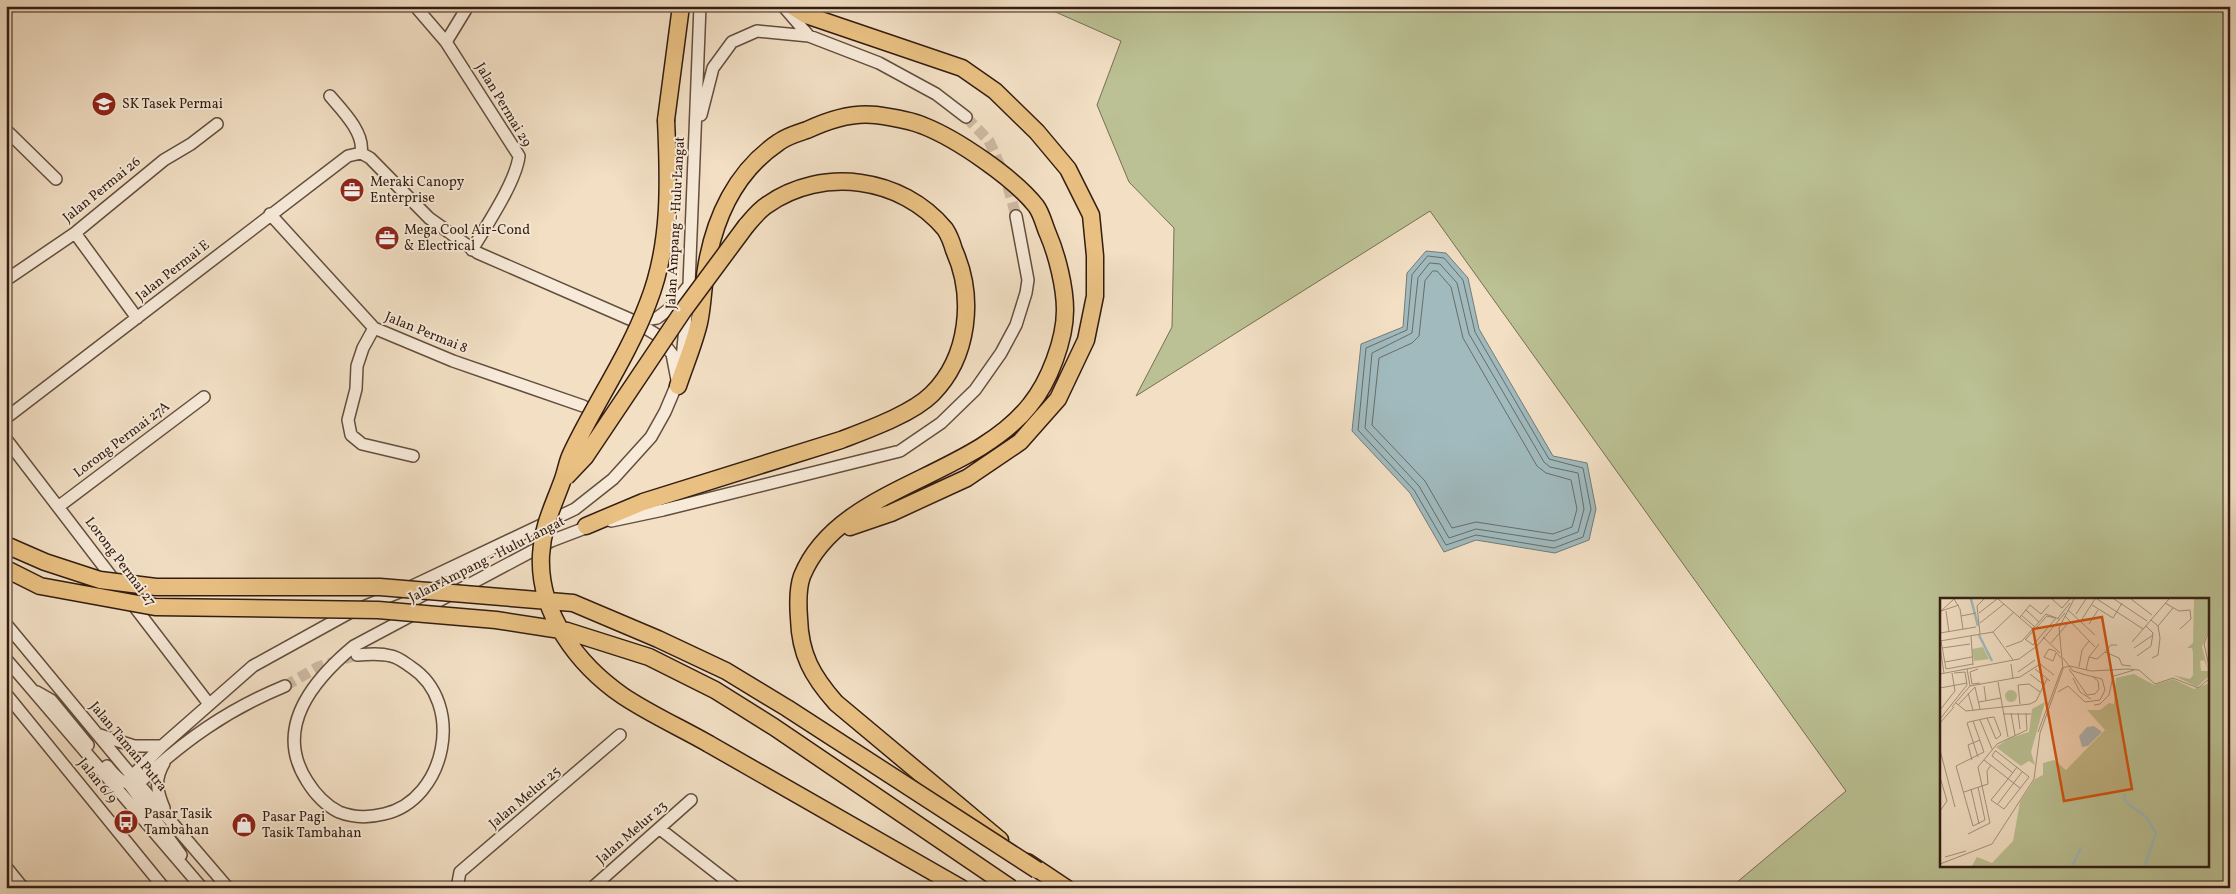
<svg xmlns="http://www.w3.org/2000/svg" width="2236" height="894" viewBox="0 0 2236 894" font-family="Vollkorn,serif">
	<rect width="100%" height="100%" fill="#f2dfc4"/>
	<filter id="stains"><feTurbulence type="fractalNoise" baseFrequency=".004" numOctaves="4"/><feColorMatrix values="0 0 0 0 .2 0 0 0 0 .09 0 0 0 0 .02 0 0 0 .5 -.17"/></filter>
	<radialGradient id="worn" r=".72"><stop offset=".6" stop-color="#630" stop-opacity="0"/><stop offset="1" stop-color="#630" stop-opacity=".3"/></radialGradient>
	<path fill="#bbc194" stroke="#776f52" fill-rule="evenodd" d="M1042,6H2230V888H1730L1846,791L1430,211L1136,396L1172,327L1174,228L1129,182L1097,105L1121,41ZM1941,599H2207V865H1941Z"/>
	<path fill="#a0babe" stroke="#747b79" d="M1426,251L1446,253L1468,278L1479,329L1553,456L1587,463L1596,509L1589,540L1555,553L1476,540L1444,552L1410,493L1352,431L1361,344L1403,327L1407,273Z"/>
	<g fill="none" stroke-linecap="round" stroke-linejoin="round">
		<path stroke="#6a6c68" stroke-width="1" d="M1428,256L1444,258L1463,280L1475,332L1549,459L1583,468L1591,509L1583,537L1554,548L1476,535L1446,545L1414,490L1358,430L1366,348L1407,330L1412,275Z
			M1430,263L1440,264L1457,283L1469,334L1544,462L1550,467L1578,473L1584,509L1578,532L1554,541L1476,529L1449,538L1419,486L1365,428L1372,353L1412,333L1418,278Z
			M1433,271H1437L1451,287L1463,338L1537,466L1546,473L1571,480L1577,509L1572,527L1553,534L1476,522L1452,528L1425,481L1372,425L1379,358L1412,343L1419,336L1425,281Z"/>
		<path stroke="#ccb8a0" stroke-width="11" stroke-dasharray="11 5.5" stroke-linecap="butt" d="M966,117L989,141L1006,179L1016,216
			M285,686L318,667L357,655"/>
		<defs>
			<path id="minor" d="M415,6L446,42
				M468,6L446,42L519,156C516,182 486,226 472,250
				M783,6L809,36L879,63L936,94L966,117
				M330,96C342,110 365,133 361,153
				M701,115L713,68L732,42L757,31L809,36
				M6,130L56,179
				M361,153L370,158L429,218L478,253L634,321L657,335L672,354L678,385
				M270,214L374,328L453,361L583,406
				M75,233L137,318
				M6,280L75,233L164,160L191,144L217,124
				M636,321L657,318L673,306L689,285
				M374,328L363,348L357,366L356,389L348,420L351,435L362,444L413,456
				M682,359L689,285L700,6
				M6,418L348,156L361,153
				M6,439L209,704
				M58,507L204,397
				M611,521L663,510L900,451L941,423L975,390L1001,353L1016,325L1026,293L1028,280L1016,216
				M6,624L132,776L228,888
				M357,655C369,654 380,653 391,656C398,657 405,663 411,667C466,703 446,800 384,814C368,818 354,818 339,812C325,805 315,794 307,781C273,728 313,680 354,646L551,541L593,525
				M6,659L202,888
				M37,692L51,700L88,745
				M6,694L164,888
				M100,735L134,746H162
				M107,766C115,776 123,785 136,784
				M129,784L132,776L162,746L253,666L349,613L404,590L575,509L613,479L651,437L665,412L679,379
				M129,784L181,855
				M138,784C183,741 227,710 285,686
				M164,808C157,791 154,780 164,763
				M660,829L736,888
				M6,867L23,888
				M457,888L460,872L620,735
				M592,888L691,800"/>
			<path id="highway" d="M792,6L806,15L962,68L995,91L1037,132L1068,169L1091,215L1095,256V296L1086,340L1058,399L1020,442L967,478L891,513L850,527
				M666,120L681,6
				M678,386C685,365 694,344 699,323C703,305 703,286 706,269C714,218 736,171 779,142C787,136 798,133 807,130C828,120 852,112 876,115C891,117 910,120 924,126C957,139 1014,178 1036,206C1042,214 1044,225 1048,234C1057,255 1065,287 1065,310C1065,340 1049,382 1030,405C972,479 838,487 802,576C798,587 798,605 799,618C800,654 812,676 836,703L1000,840
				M586,526L643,502L841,440C867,430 912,414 932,394C969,357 975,297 954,250C952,243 949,235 945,229C902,177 822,166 767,205C759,210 752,219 746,226
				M709,744L961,888
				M1027,862L1066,888"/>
		</defs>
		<use href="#minor" stroke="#634e3e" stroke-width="14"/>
		<use href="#highway" stroke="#331d11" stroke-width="19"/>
		<use href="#minor" stroke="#f7ead9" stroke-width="11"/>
		<use href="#highway" stroke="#e9c082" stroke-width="16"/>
		<defs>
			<path id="highway-bridge" d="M666,120C669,182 671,245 648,303C628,356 595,403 571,454C567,462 566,471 563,479C553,507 543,524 541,555C538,613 578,665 623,696C650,714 681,728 709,744
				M566,477L585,457L683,311L746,226
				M6,545L45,562L100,580L156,587H380L573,603L658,639L726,671L787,708L1037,870
				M6,569L40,586L155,607L378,610L496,620L567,631L649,657L715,690L774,727L1011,888"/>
		</defs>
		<use href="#highway-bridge" stroke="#331d11" stroke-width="19" stroke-linecap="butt"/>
		<use href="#highway-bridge" stroke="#e9c082" stroke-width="16"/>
	</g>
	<defs>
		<symbol id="school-disc" viewBox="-11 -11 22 22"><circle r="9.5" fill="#8f2418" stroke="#f7ead9"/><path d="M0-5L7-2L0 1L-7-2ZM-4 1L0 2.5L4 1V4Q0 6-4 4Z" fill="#fff"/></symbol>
		<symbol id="office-disc" viewBox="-11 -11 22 22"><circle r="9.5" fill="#8f2418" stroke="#f7ead9"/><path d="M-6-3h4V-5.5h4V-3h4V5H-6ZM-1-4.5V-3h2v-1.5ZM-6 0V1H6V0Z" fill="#fff"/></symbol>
		<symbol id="bus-disc" viewBox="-11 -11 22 22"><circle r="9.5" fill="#8f2418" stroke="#f7ead9"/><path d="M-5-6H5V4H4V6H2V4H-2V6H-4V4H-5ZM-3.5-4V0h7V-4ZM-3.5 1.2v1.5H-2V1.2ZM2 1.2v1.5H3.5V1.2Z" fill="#fff"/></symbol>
		<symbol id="shop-disc" viewBox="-11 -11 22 22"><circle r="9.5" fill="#8f2418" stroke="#f7ead9"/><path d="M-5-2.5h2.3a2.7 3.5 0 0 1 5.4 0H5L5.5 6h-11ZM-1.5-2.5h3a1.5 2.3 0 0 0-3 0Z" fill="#fff"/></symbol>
	</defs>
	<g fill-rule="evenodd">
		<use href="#school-disc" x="90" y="90" width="28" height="28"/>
		<use href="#office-disc" x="338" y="176" width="28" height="28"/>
		<use href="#office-disc" x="373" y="224" width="28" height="28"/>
		<use href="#bus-disc" x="112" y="808" width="28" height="28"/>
		<use href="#shop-disc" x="230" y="811" width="28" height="28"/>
	</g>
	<g text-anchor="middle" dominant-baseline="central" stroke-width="4" stroke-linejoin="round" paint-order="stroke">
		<g font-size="14" fill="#331d11" stroke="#f7ead9" text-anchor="start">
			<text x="122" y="104">SK Tasek Permai</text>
			<text x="370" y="182">Meraki Canopy<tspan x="370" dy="16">Enterprise</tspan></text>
			<text x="404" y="230">Mega Cool Air-Cond<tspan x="404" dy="16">&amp; Electrical</tspan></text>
			<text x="144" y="814">Pasar Tasik<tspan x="144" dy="16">Tambahan</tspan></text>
			<text x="262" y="817">Pasar Pagi<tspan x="262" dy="16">Tasik Tambahan</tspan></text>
		</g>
		<g font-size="14" fill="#331d11" stroke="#f7ead9">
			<text transform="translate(503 105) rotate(59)">Jalan Permai 29</text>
			<text transform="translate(102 190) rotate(-39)">Jalan Permai 26</text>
			<text transform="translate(676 223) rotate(-87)">Jalan Ampang - Hulu Langat</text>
			<text transform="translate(173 271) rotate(-38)">Jalan Permai E</text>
			<text transform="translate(426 333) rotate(22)">Jalan Permai 8</text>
			<text transform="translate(122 440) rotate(-37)">Lorong Permai 27A</text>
			<text transform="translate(487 560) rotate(-27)">Jalan Ampang - Hulu Langat</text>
			<text transform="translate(120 562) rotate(53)">Lorong Permai 27</text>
			<text transform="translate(128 747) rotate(50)">Jalan Taman Putra</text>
			<text transform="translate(97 781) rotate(51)">Jalan 6/9</text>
			<text transform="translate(525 798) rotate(-40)">Jalan Melur 25</text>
			<text transform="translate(632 833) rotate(-41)">Jalan Melur 23</text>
		</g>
	</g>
	<g transform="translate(1940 598)">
		<rect width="269" height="269" fill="#f2dfc4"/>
		<path d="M254,1H269V30L262,49L268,71L264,62L260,63L261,73H269V78L257,89L233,77L250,81L253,77V55L252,50H247L253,45ZM43,49L49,61L34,63L32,51ZM194,76L214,87L233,81L254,91L269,85V268H32L37,259L52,265L73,243L80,204L95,181L103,177V165L114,162L126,172L165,132L147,112H160L169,105L174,106L176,80ZM65 98a6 6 0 1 1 12 0a6 6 0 1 1-12 0ZM105,104L91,154L95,167L89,163L81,168L56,149L70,140L89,134L92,111Z" fill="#bbc194"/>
		<path d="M154,128L162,134L148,148L142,149L139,138L147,129Z" fill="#a0babe"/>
		<path fill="none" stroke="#a0babe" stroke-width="2.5" d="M31,1L38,28M39,37L52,63M184,196L186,204L206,219L216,235L205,268M132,268L141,250"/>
		<path fill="none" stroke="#a6917c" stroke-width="1" d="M14,1L20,11L23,31M58,1L93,31M112,1L122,10L130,1M157,1L203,31M174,1L207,23M191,1L212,17M225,5L239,13L250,12L251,21L240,31M152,7L173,20L182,5M86,12L99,24M128,12L155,37M1,13L19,7M1,13L14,1M6,13L9,34M39,15L57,1M136,16L146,1M81,17L95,29M21,18L36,15M125,18L155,49M80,19L90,7L101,16L109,7M118,20L130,5M142,21L155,1M211,22L218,28L220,40L218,57L212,60M40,25L64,6M149,26L158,12M218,28L233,10M269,32L264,46L269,68M53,34L73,62M0,35L36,29M40,36L37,8L44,1M31,38L33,67M103,39L120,55M85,41L93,47L116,20M86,41L107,18L115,20M0,43L53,34L74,14M1,43L6,71L33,66M192,44L229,1M111,45L129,24M0,49L4,75M66,49L82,43L106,16L119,21M2,50L30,46M194,50L213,37M165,54L171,47H177M116,55L113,63L104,59L109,51L115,53L121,60M197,58L211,48L213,35L206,28M149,59L157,61L165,54L179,60L182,67L191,68M123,60L133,73L143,76M5,64L32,59M71,66L73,81M139,69L142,52L149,43M38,71L30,74L32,86L40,85M95,71L110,83M129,71L147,97L155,96L159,91L158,83L152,78M188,71L199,72L215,86L233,80L258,90L269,81M146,72L149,59L159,46M78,74L95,62M12,75L15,93M0,76L79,61L97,48L125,15M90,76L104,87M174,78L194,72M133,80L140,94L151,101M58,84L68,139M30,88L80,79L100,66L114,77M44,88L46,103M0,90L27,85M118,94L128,88L145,104L160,102L165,92L162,81L142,76M28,95L33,112M39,104L61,100M16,105L26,113L90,106L96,103L107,81M80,106L78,87L89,86L100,94M18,107L35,89L40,111M154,107L160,106L169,97L173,78M12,109L30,88L27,71M0,112L15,93M71,115L75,137M78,115L80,131M63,116H91M0,121L27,87L25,74L14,75M40,122L52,151M33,123L44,154L16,168L33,228L45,222L38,189M0,125L14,109M98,134L122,70L130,68L151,73L188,71M0,152L15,209M38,159L27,125L29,124L47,120L54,119L61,137L56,141L47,120M32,162L28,147L40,142M44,162L80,190M73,175L52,158L55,153H56L88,178L89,179L64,211L51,202L68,181L77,169M0,179L7,203L0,213M31,191L39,226M24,194L48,186L47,173L51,167M57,207L82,174M28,236L50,225L38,169L57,146L87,132L86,115M5,259L26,253M0,266L52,246L94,181L100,135L123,71L119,30L134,1"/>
		<path fill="#d6530c" fill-opacity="0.15" stroke="#d6530c" stroke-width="2.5" d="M162,19L192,191L124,203L93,31Z"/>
		<rect width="269" height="269" fill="none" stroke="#331d11" stroke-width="2.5"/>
	</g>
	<rect width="2236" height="894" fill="none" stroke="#f2dfc4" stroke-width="25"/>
	<rect x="8" y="8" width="2221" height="879" fill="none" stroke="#331d11" stroke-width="2.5"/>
	<rect x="12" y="12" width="2211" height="869" fill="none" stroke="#331d11"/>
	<rect width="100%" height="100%" filter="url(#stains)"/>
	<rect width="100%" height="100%" fill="url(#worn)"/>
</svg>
